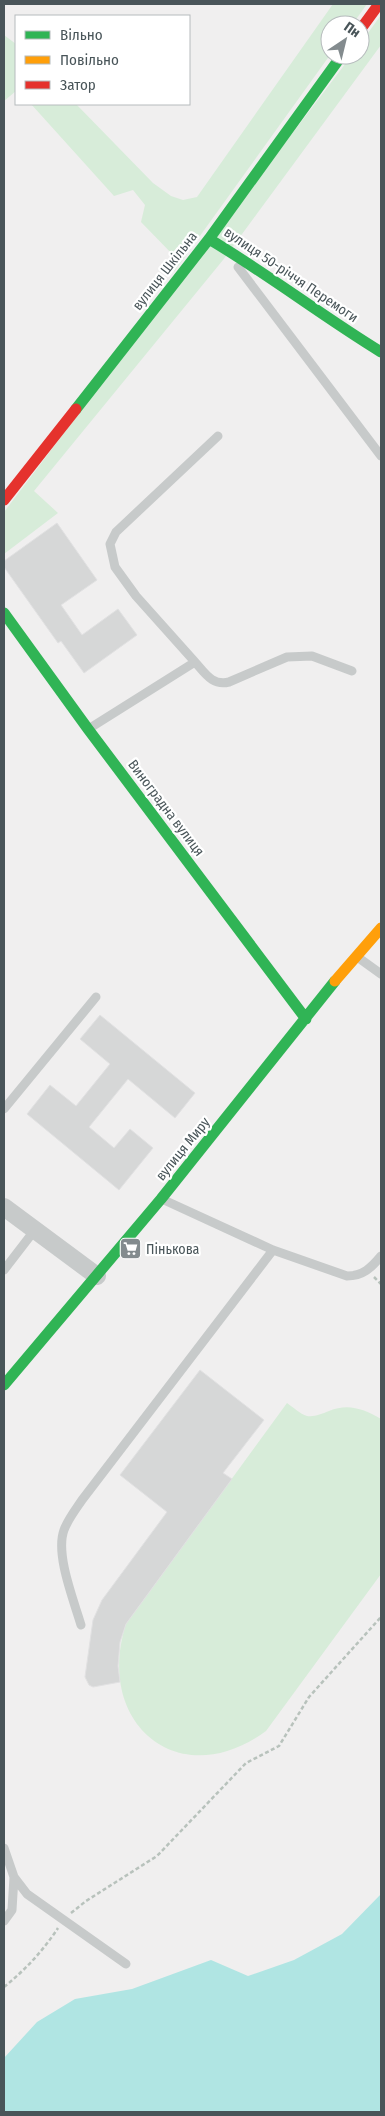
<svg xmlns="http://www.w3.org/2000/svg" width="385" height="2116" viewBox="0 0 385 2116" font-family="'Fira Sans Condensed',sans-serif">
	<rect width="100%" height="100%" fill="#f0efef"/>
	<path fill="#d7ecd9" d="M333,4H367L352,25H330V55L174,272L176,258L141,222L145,205L133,190L114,196L31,104H76L153,183L171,196L183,200L197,197Z
		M381,15V45L223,260L34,491L58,513L4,554V512L352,55H360V44Z
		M4,35L16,44V91L4,101Z
		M287,1403C293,1407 300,1414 307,1416C315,1417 321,1414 329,1411C348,1403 364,1409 381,1419V1574L266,1731C179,1795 94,1723 126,1624Z"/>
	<path fill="#b0e5e3" d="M381,1894V2112H4V2058L37,2022L75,1999L132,1989L211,1960L248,1976L294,1960L342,1934Z"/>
	<path fill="#d6d7d7" stroke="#e1e1e2" d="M57,523L97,580L61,605L82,635L118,609L137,635L84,673L61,641L58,643L4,567V561Z
		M100,1015L195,1093L175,1118L128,1079L89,1127L114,1148L130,1129L153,1148L119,1190L27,1114L50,1085L76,1106L110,1064L80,1039Z
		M200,1370L264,1420L223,1473L232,1479L126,1624L120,1642L118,1666L120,1682L93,1687L89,1685L85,1677L93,1620L102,1600L167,1512L120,1475Z"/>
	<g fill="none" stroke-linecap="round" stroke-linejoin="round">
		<path stroke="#b8c2bc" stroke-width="2.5" stroke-dasharray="4 2.5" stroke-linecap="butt" d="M374,1277L381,1284
			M71,1913L86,1901L157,1856L246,1763L279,1746L309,1697L381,1617
			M4,1987C25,1970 43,1951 58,1928"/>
		<path stroke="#c7caca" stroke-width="9" d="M238,267L381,456
			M195,662L136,596L115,567L110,544L116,532L218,436
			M90,728L195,662C205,673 212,686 229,682L287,657L312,656L352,671
			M356,956L381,974
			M4,1109L96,997
			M164,1200L273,1250L347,1276C363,1276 371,1268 381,1256
			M4,1270L34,1231
			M81,1625C74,1601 55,1554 64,1530C68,1519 76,1509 82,1500L273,1250
			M4,1848L14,1877L27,1894L126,1964
			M4,1921L12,1910L14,1877"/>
		<path stroke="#c7caca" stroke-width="18" d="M4,1207L97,1276"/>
		<path stroke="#30b455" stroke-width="11" d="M209,239C268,274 322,316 381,352
			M76,409L209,239L342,55
			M4,613L88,729L306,1019
			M4,1385L161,1199L335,981"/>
		<path stroke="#ff9f0a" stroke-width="11" d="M335,981L381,928"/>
		<path stroke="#e5322d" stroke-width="11" d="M360,30L379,4
			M4,500L76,409"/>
	</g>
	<defs>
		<symbol id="supermarket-square" viewBox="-11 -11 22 22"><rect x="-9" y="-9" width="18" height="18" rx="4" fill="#838b8e" stroke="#fff"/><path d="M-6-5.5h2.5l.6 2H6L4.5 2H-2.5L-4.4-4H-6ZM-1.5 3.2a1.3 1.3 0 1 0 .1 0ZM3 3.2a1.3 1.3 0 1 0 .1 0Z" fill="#fff"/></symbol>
	</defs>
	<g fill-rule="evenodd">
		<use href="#supermarket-square" x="118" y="1236" width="25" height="25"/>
	</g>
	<g text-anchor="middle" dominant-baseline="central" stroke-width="4.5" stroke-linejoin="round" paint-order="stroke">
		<g font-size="14" fill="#495559" stroke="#fff">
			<text transform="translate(165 271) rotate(-52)">вулиця Шкільна</text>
			<text transform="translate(291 275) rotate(34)">вулиця 50-річчя Перемоги</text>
			<text transform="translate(166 808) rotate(53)">Виноградна вулиця</text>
			<text transform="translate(183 1149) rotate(-51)">вулиця Миру</text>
		</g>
		<g font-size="14" fill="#495559" stroke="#fff" text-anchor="start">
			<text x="146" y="1249">Пінькова</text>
		</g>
	</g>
	<rect width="385" height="2116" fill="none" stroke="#495559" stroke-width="10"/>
	<rect x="15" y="15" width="175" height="90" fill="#ffffff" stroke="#b6bbbd"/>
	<rect x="25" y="31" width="25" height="8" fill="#30b455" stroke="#b6bbbd"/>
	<text x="60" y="40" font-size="15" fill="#495559">Вільно</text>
	<rect x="25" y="56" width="25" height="8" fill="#ff9f0a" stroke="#b6bbbd"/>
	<text x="60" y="65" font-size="15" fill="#495559">Повільно</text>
	<rect x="25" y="81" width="25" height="8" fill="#e5322d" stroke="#b6bbbd"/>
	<text x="60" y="90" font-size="15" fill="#495559">Затор</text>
	<g transform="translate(345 40) rotate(35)"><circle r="24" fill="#ffffff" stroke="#b6bbbd"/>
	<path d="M0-4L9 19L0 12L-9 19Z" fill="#838b8e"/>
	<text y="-8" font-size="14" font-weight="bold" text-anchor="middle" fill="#495559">Пн</text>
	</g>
</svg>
